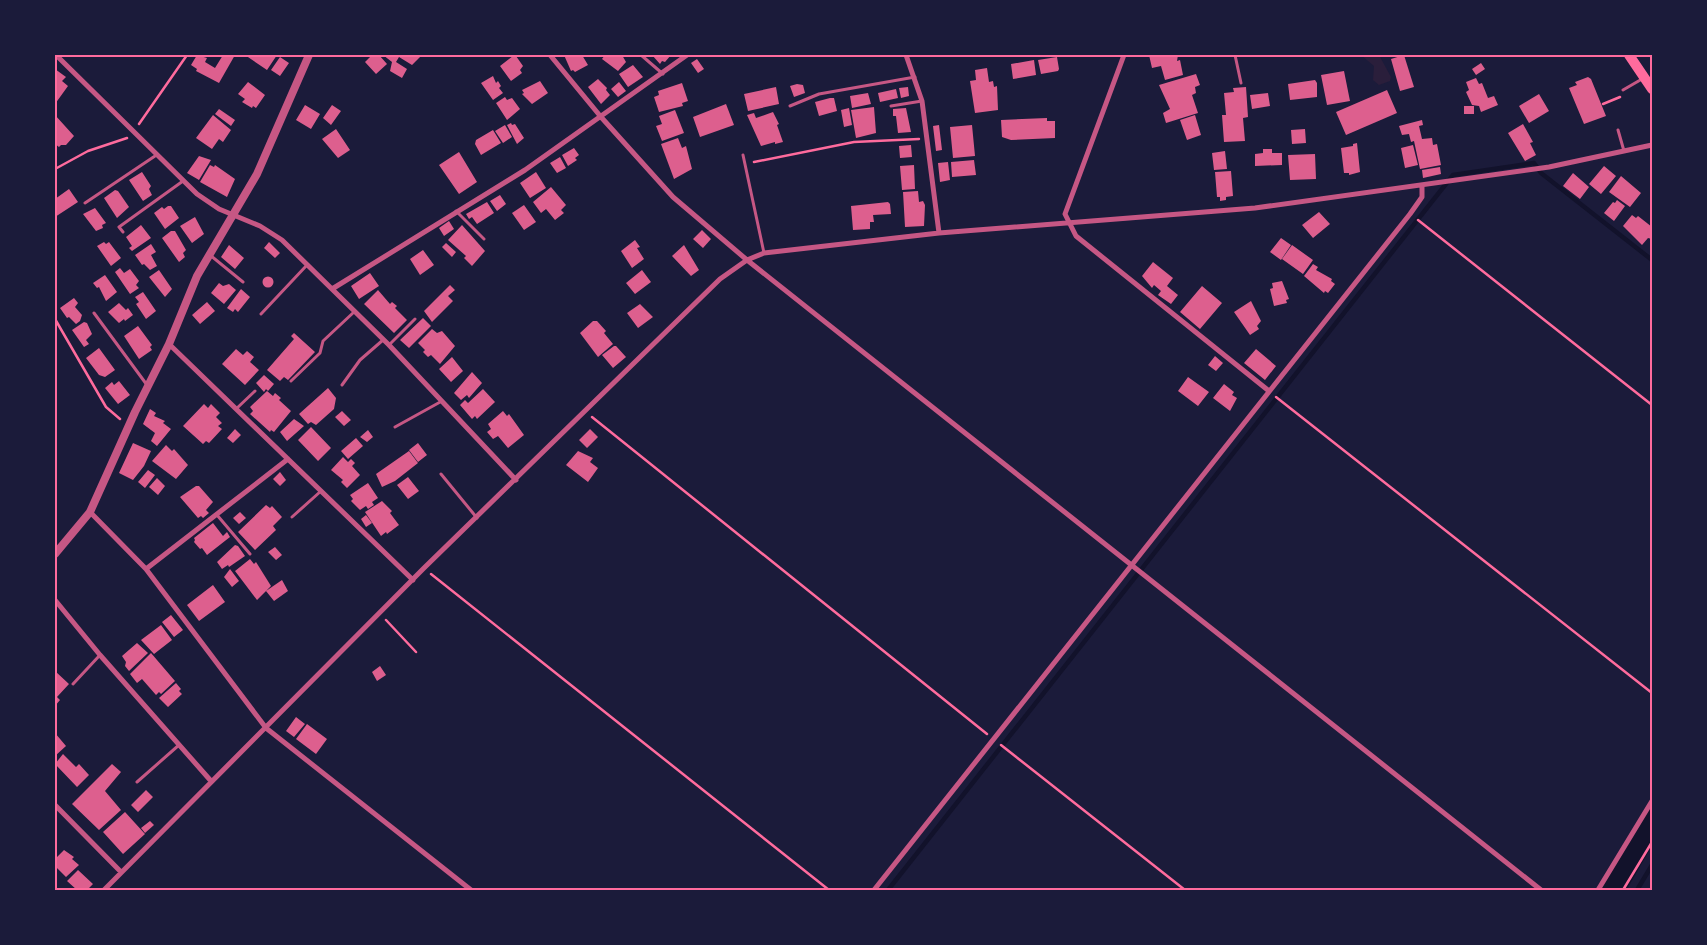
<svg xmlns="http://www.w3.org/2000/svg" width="1707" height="945" viewBox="0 0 1707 945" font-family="'DM Sans',sans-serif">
	<rect width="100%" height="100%" fill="#1b1b3a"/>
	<path fill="#2a1e3b" d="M1361,55H1379L1391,77L1390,81L1379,85L1373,80L1374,66Z"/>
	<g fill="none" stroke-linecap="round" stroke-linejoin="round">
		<path stroke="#12122b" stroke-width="4.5" d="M888,890L1453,175L1534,163L1541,173L1652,260
			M1637,890L1652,865"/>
		<path stroke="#12122b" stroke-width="25" d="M1612,890L1652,821"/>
	</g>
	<path fill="#dd5f8e" d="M197,55L207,58L205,62L215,68L223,55H235L219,83L196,71L197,69L191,65Z
		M245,55H277L267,70Z
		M372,55H379L387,64L376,74L365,62Z
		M383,55H422L412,65L399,57L396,62L407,69L402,78L390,71L392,62Z
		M564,55H582L588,65L575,72L573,70L571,71Z
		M605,55H622L626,62L618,71L602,59Z
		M652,55H671L665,62L662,61L660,64Z
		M1149,55H1178L1177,61L1180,60L1183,75L1165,80L1161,66L1152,68Z
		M1404,55L1414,87L1400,91L1391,59Z
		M513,56H516L523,66L520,70L522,73L511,81L500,66Z
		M280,57L289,63L280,76L271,70Z
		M1057,57L1059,69L1058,71L1041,74L1038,60Z
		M697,59L704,69L698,73L691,63Z
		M1034,60L1036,75L1013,79L1011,64Z
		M1481,63L1485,69L1476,75L1472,69Z
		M633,65L643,77L628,87L619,74Z
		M987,68L989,82L993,81L994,87L997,86L998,110L975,113L970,81L976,80L975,70Z
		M55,69L66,77L62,81L68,86L55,104Z
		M1344,71L1350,101L1327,105L1321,75Z
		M1196,74L1200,85L1195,87L1196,93L1192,95L1198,113L1166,123L1163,113L1170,109L1159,85Z
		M493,76L496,83L498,81L501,86L499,88L503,93L493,100L481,83Z
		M1588,77L1591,79L1606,116L1584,124L1569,88L1577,85L1575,82Z
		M1476,78L1479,84L1482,83L1488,98L1494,96L1498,105L1481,112L1479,106L1472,105L1466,92L1469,90L1466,82Z
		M598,79L607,88L606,90L610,95L601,104L588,87Z
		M1315,80L1317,83V97L1290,100L1288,84Z
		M540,81L548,93L532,104L522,94L524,93L522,90Z
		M248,82L265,95L256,108L253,106L252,108L242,102L245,99L238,94Z
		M619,82L626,91L618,97L611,89Z
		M682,83L688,101L682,103L683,106L659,112L654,97L659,95L658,91Z
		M797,84L803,85L805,93L794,97L790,86Z
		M776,87L779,104L748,111L744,94Z
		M908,87L909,96L901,98L899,88Z
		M1246,87L1248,117L1243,118L1245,141L1224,142L1222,115H1226L1224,93L1234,92L1233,88Z
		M896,89L898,98L880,102L878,93Z
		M1387,90L1397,113L1346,135L1336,112Z
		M868,93L871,104L852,108L850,96Z
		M1268,93L1270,106L1252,109L1250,95Z
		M1539,94L1549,111L1529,123L1519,106Z
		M505,97L507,100L512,98L520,109L507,120L496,103Z
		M830,98H834L837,111L819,116L815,102Z
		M726,104L734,125L700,137L693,117Z
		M305,105L320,114L311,129L296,120Z
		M332,105L341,111L331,125L323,118Z
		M1464,106H1474V114H1464Z
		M874,107L876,133L856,138L851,110Z
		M849,108L852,125L844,127L841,110Z
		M906,108L911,132L898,133L896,116H893V109Z
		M219,109L235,120L231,126L215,114Z
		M675,110L684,133L662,141L656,126L662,124L659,116Z
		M773,112L779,124L777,125L783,142L775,144V142L761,146L747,115L754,113L756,118Z
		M55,115L74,136L66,145H61L59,147L55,144Z
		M213,115L231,130L223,142L219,139L212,149L196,138Z
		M1195,115L1201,135L1187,140L1180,120Z
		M1047,118V121H1055V138L1011,140L1002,137L1001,120Z
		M1422,120L1423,125L1419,126L1422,139L1432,138L1433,145L1437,144L1441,165L1420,169L1414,141L1411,142L1409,134L1402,135L1399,126Z
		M511,123L512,125L515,124L524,138L517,144L507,125Z
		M1523,124L1533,142L1530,143L1536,155L1525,161L1508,133Z
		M505,125L512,137L503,143L495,131Z
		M939,125L942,150L936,151L933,126Z
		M972,125L975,156L953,158L950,127Z
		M336,129L350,150L338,158L322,139Z
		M1305,129L1306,143L1292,144L1291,130Z
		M493,130L501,143L481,155L475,144L476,140Z
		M678,138L682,148L686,146L692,169L674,179L661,144Z
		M1357,143L1360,172L1349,175V173H1344L1341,148L1353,146V144Z
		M911,145L912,157L900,158L899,146Z
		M1413,145L1418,165L1405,168L1401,148Z
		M574,148L579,155L575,158L577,160L568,166L562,155Z
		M1263,149H1272V153H1282V165L1255,166V154L1263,153Z
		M1225,151L1227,169L1214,170L1212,153Z
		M459,152L477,182L459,194L439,165Z
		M1315,154L1316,179L1290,180L1288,155Z
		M199,156L211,160L199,180L187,173Z
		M560,157L566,168L557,173L550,163Z
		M974,160L976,175L952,177L951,162Z
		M948,162L950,180L940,182L938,163Z
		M210,165L214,167L215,165L235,179L227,197L200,182Z
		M914,165L915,189L902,190L900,166Z
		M1604,166L1616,176L1601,194L1589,184Z
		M1440,167L1441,174L1423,178L1422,170Z
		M1231,171L1233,196L1226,197V200L1220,201V197H1217L1215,172Z
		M142,172L151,186L149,189L152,195L143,201L129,180Z
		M536,172L546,188L530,198L520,183Z
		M1573,173L1589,187L1580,199L1563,186Z
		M1621,176L1641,193L1630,207L1609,192Z
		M551,187L566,205L561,210L564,213L555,220L546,209L541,213L533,202Z
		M69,189L78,202L55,217V199Z
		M115,190L118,191L129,207L117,218L104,198Z
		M918,191L919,202L923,201L925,205L924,226L905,227L903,192Z
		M500,195L506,204L497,211L490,201Z
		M1617,200L1625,206L1614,221L1604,213L1613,202L1615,203Z
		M487,202L494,213L477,224L472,217L469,219L466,214Z
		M888,202L890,204L891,214L873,215L874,222H870V229L853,230L851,206Z
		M524,205L536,222L524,230L512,213Z
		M168,206H171L179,218L165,229L154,213L162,207L164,209Z
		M95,208L106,223L102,225L103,228L96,231L83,214Z
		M1319,212L1330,224L1313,238L1302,225Z
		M1632,215L1636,218L1638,216L1652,227V239L1648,238L1642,245L1623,226Z
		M195,217L204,234L192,243L180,226Z
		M449,221L454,229L444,236L439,228Z
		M141,225L151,238L132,251L129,248L132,246L126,237Z
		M462,225L485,251L472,266L464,258L466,256L448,240Z
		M702,230L711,239L703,248L693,239Z
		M171,231H175L186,250L183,253L185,257L179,262L162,238Z
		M1281,238L1291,245L1281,260L1270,252Z
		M635,240L640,247L637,248L644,259L632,268L621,251Z
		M104,242L106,244L109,242L121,258L111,266L97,246Z
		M269,242L280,253L275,258L264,248Z
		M446,243L456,252L452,257L442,247Z
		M151,244L156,252L151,255L157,266L150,270L144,264L142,265L135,255Z
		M229,245L244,258L235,269L221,257Z
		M684,245L699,270L691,276L672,256Z
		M1292,245L1313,260L1303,274L1282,259Z
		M423,250L434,265L420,275L410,259Z
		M1153,262L1173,278L1167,286L1178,295L1171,304L1158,295L1161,291L1154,285L1152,288L1142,276Z
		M1313,264L1318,267L1316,270L1332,279L1331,281L1335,284L1328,293L1325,291L1324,293L1304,276Z
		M120,268L124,273L130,269L139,281L136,285L139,288L130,294L115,272Z
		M159,270L172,289L165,297L149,277Z
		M642,270L651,282L635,294L626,283Z
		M370,273L379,286L359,299L351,286Z
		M105,275L117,292L106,301L99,287L97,288L93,283Z
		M262.5 282a5.5 5.5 0 1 1 11 0a5.5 5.5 0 1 1-11 0Z
		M1282,281L1289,299L1286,300L1287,303L1274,306L1270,289L1273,288L1272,283Z
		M219,283L223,286L229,284L236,290L224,304L211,293Z
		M450,285L455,290L448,296L453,301L432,322L424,311Z
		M1202,286L1222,303L1200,329L1180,312Z
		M241,289L250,297L238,312L235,309L233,312L227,308Z
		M378,290L390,304L392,302L397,306L395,308L407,320L394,333L364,304Z
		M143,292L156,311L146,319L136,304L139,302L135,297Z
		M74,298L78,303L75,307L82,315L80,321L76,324L69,317L67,318L60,308Z
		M1251,301L1261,321L1257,326L1259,329L1250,335L1234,312Z
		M207,302L215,311L200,324L192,315Z
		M119,303L126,310L128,308L133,315L125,321L124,319L119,323L108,312Z
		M640,304L653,317L638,328L627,313Z
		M423,318L431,326L409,348L400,340Z
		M593,321H597L606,331L604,333L613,344L598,357L580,333Z
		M84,322L87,323L92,334L86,340L89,344L84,347L72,330Z
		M138,326L152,345L150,347L152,350L139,359L124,336Z
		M432,329L437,333L442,331L455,346L440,364L431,355L428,357L423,352L425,350L418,343Z
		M294,333L315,352L288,380L284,377L280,381L267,370L294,339L291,336Z
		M614,346H616L626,357L613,368L602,355Z
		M99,348L115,370L105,377L99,375L86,358Z
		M236,349L243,355L247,351L254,357L250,362L259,370L245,385L222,364Z
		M1256,349L1276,366L1265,380L1244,363Z
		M1215,356L1223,363L1216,371L1208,365Z
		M452,357L463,371L451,382L439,369Z
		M472,372L482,383L469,398L467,395L461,400L454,393Z
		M264,375L274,384L268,391L266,389L264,392L256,383Z
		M1188,377L1209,392L1198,406L1178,391Z
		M119,381L130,395L118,404L105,388L112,382L114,385Z
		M1224,384L1234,392L1232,395L1237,398L1230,411L1213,398Z
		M328,388L336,398L334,409L316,425L311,422L308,424L299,414Z
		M483,389L495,402L477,419L475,416L472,419L460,405L465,400L468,403Z
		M267,391L273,396L275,393L281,398L279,400L291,411L274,432L271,430L270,432L250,414L253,411L250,407Z
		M204,404L208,408L211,404L220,413L216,417L222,423L218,426L222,429L209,443L206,441L203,444L183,426Z
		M150,409L156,413L154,416L165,421L163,423L171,429L157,446L151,441L155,433L143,424Z
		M342,411L351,420L344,426L335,417Z
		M503,411L507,416L509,414L524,435L508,448L498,436L493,439L487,432L491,429L488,424Z
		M294,419L304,426L287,441L280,432Z
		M311,427L331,448L318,461L298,440Z
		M235,429L241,435L233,443L227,438Z
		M590,429L598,437L587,448L579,440Z
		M368,430L373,437L367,442L360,437Z
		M356,438L363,446L348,459L341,451Z
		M133,443L151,451L144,466L133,480L119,473Z
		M418,443L427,455L418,462L409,450Z
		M166,445L172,451L174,449L188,465L176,479L152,461Z
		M409,451L418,463L395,481L382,487L376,474Z
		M578,451L593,458L590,462L598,468L588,482L566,465Z
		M343,457L348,462L351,459L355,463L352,466L360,475L347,488L341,482L343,480L331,470Z
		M148,470L155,475L145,488L138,482Z
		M280,472L286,480L280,486L273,479Z
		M408,477L419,491L408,499L397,485Z
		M157,478L165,486L158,495L149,487Z
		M368,483L378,498L372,502L374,505L368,509L366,506L360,510L351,501L353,499L350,495Z
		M196,486H199L213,502L206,510L209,513L203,518L201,516L198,518L180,497Z
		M382,501L392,511L390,513L399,525L387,534L386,532L381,536L365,512Z
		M266,505L270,508L272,506L282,517L273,526L276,530L255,550L238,532Z
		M240,512L246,518L239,524L233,518Z
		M366,515L372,523L366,527L361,519Z
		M213,523L223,536L227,532L230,537L207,555L202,548L200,549L194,542L195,540L194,538Z
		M235,545L238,546L245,556L229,567L228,565L222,569L217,562Z
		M275,547L282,555L276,560L268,552Z
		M250,559L254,564L256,562L271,586L257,600L235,571Z
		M230,569L239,581L232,587L224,577Z
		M282,580L288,591L274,601L266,591Z
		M213,585L225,602L199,621L187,605Z
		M171,615L183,630L174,637L162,622Z
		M161,625L172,640L154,654L141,640Z
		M137,643L148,653L129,671L125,666L126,662L122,656Z
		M151,653L175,681L161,694L159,692L156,695L142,679L137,683L130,674Z
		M380,666L386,675L377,681L372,672Z
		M55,671L69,684L57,697L60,700L55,706Z
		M176,683L181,689L179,691L182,694L168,707L159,698Z
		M296,717L305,724L294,737L286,731Z
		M307,724L327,739L316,754L296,739Z
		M55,733L66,746L55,756Z
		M63,754L76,767L79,764L89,775L77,787L55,764Z
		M112,764L121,772L105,791L121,810L99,830L72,804Z
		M146,790L153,797L138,812L131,805Z
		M125,812L145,834L123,854L103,832Z
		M150,821L154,825L145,833L141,828Z
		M64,850L74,857L72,859L79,865L66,877L55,866V859Z
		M78,870L93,884L87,890H77L67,881Z"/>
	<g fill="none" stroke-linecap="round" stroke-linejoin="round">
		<path stroke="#ff6b9d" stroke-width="2.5" d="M1603,104L1620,97
			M139,124L187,55
			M754,162L854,142L919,139
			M55,169L88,151L127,138
			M1418,220L1652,405
			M55,319L106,407L120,419
			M1276,397L1652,693
			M592,417L987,734
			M431,574L829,890
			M386,620L416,652
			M1001,745L1185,890
			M1623,890L1652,842"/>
		<path stroke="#c65784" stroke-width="3" d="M641,55L663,74
			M1235,55L1241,83
			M1623,90L1642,79
			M790,106L819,94L915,77
			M891,106L922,101
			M1618,130L1624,151
			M743,155L764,253
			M85,203L155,156
			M456,211L484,239
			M123,232L119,227L183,181
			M210,255L243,282
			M94,313L147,385
			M261,314L307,265
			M389,345L415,319
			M291,381L320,353L323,341L354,312
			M342,385L360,360L383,340
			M236,409L255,391
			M395,427L442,401
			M441,474L477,518
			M217,515L250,554
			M292,517L321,491
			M73,684L100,655
			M137,782L179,745"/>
		<path stroke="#c65784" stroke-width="5" d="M56,55L197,194L219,209L260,226L282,240L389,345L516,480
			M550,55L601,117L673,197L747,260L1541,890
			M906,55L922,101L939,233
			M1124,55L1065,214L1076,236L1269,391
			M332,289L525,170L687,55
			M169,344L413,580
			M90,512L146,569L266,728L471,890
			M146,569L288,459
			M55,600L100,655L211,781
			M55,805L121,872
			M104,890L424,568L720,279L747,260L764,253L939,233L1255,208L1549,167L1652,145
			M874,890L1410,214L1422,197V185
			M1598,890L1652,801"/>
		<path stroke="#c65784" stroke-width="8" d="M55,554L90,512L135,412L169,344L197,276L257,174L309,55"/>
		<path stroke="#ff6b9d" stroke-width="10" d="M1629,55L1652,89"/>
	</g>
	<rect width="1707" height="945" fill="none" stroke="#1b1b3a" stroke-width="112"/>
	<rect x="56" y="56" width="1595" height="833" fill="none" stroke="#ff6b9d" stroke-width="2"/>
</svg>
